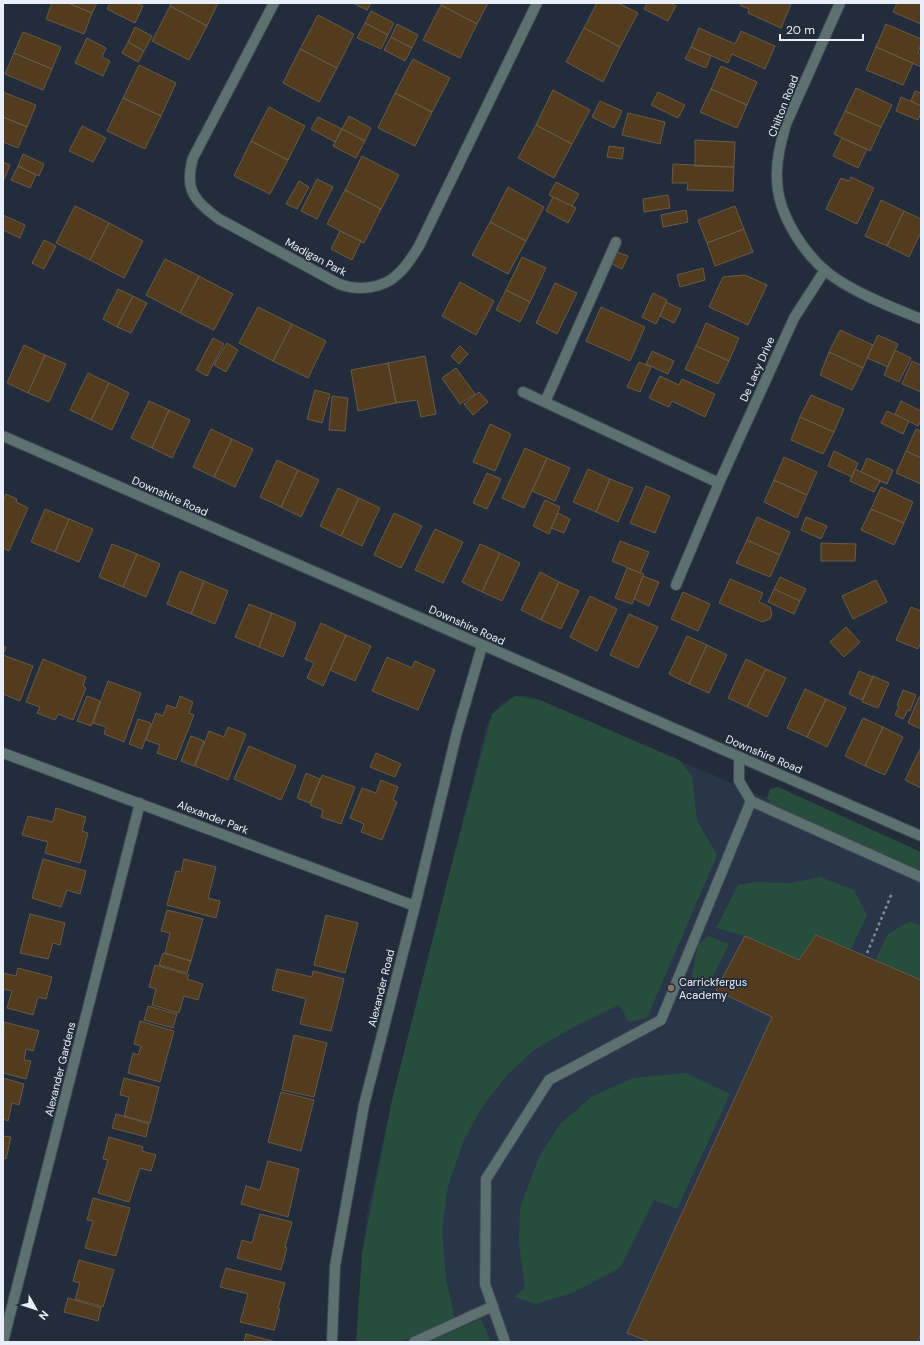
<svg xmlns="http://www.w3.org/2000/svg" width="924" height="1345" viewBox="0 0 924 1345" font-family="'DM Sans',sans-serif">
	<rect width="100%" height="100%" fill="#232c3a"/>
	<path fill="#293649" d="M515,696H528L545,702L921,865V1342H378L362,1254L367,1214L392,1100L486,728L492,714L502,703Z"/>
	<path fill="#274e3c" d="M515,696L540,700L679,760L692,776L697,820L717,855L647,1018L629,1022L619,1005L572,1028L534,1050L507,1075L482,1107L463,1142L448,1186L442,1230L446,1279L455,1319L401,1342H356L362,1254L392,1100L449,875L492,714Z
		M778,787L921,852V873L774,806L767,798L770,789Z
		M820,877L854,890L867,915L851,949L816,935L799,960L745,936L716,928L738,885L756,882L791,883Z
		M910,921L921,926V980L875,960L888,934Z
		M709,936L729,944L714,974L703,994L692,976L698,944Z
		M686,1073L730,1094L677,1209L654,1200L620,1268L572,1293L536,1304L514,1297L525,1288L519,1243L520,1208L539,1157L560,1124L593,1096L633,1078Z
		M481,1319L491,1342H427Z"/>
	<path fill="#533c1d" stroke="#675b4b" d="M52,3H68L92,13L84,34L46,19Z
		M68,3H97L92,13Z
		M110,3H136L143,6L135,23L107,9Z
		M171,3H218L207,26L170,6Z
		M353,3H371L367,10Z
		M442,3H488L477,24L441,5Z
		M597,3H618L638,13L620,47L584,28Z
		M647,3H670L676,6L668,21L644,9Z
		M741,3H788L791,4L781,28L748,13L749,9L740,5Z
		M897,3H921V24L893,12Z
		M441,5L477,24L460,58L423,40Z
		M170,6L207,26L189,60L152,41Z
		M371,11L394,23L388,35L365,23Z
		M318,15L354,34L337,68L300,49Z
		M365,23L388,35L381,49L357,38Z
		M397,24L418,35L412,48L391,37Z
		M886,24L921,39V44L918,53L921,55V67L876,47Z
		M135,27L152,36L144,51L128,42Z
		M584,28L620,47L603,82L566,62Z
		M699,28L735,44L741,31L775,46L765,69L732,54L728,63L691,47Z
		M23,32L61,47L52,69L14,53Z
		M391,37L412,48L405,61L384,50Z
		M87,38L106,48L102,57L110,61L103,76L75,63Z
		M128,42L144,51L138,62L122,53Z
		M691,47L711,56L706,68L685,59Z
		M876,47L913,63L903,85L866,70Z
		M300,49L337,68L319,102L283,83Z
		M14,53L52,69L43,90L5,74Z
		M413,59L450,78L432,112L395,93Z
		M139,65L176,83L161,116L123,98Z
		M721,66L757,82L747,105L711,89Z
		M856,88L892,105L881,127L845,111Z
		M711,89L747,105L737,128L700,112Z
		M553,90L590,110L572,144L536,125Z
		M915,91L921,93V106L911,101Z
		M3,92L36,105L27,127L3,117Z
		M658,92L685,105L678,118L651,105Z
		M395,93L432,112L415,146L378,128Z
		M901,97L921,106V113L918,120L896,111Z
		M123,98L161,116L145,149L107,131Z
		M600,101L622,111L614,128L592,117Z
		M269,107L305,126L288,160L251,141Z
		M845,111L881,127L870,151L834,134Z
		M628,113L665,122L660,144L622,135Z
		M349,116L371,128L365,141L342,129Z
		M3,117L27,127L18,148L3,142Z
		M318,117L342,129L335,142L311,129Z
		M536,125L572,144L554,178L518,158Z
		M82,126L106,138L93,162L69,151Z
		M342,129L365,141L356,158L333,146Z
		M842,138L867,149L858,168L833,156Z
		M695,140L735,142L734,167L695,166Z
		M251,141L288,160L270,194L234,176Z
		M609,146L624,148L622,159L607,157Z
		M23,154L44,164L39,176L18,166Z
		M362,156L399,175L381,209L345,190Z
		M3,162L10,165L3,182Z
		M673,164L734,167L733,191L687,190L688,183H672Z
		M18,166L36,175L30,188L11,180Z
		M851,177L874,188L857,224L826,209L841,178L849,181Z
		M317,179L333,187L317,219L301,211Z
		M299,181L309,187L297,209L286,204Z
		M556,182L579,194L572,206L549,195Z
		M508,187L544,207L526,241L490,222Z
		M345,190L381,209L364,243L327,224Z
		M668,195L670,208L644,212L643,199Z
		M553,197L576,208L568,223L546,211Z
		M881,200L904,211L887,246L865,236Z
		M75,206L109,223L90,260L56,243Z
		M735,206L744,229L707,243L698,220Z
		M686,210L688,222L663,227L661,215Z
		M904,211L921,219V232L909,257L887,246Z
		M3,215L25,225L20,238L3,230Z
		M490,222L526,241L508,274L472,255Z
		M109,223L143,241L124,278L90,260Z
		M744,229L753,252L715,266L707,243Z
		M340,231L361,241L352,260L331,249Z
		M44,240L56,246L44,269L32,263Z
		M617,252L628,256L622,269L612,264Z
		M522,257L546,268L530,302L506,290Z
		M165,259L199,276L180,313L146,295Z
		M703,268L705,280L680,287L677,275Z
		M745,275L767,285L748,325L709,307L723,277Z
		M199,276L233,294L214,330L180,313Z
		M460,282L494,301L476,335L442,316Z
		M555,283L577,293L557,334L536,323Z
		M118,289L133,296L117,327L103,319Z
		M506,290L530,302L520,322L496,310Z
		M653,293L667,300L656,324L642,317Z
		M133,296L147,303L131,333L117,327Z
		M666,302L681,309L674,323L660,316Z
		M258,307L292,324L273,361L239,343Z
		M601,307L645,327L630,361L586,341Z
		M706,323L739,338L729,361L696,346Z
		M292,324L326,341L308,378L273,361Z
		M840,330L873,345L863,368L829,352Z
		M878,335L898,344L888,367L867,358Z
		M213,338L224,344L207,376L196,370Z
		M227,343L238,350L226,372L214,365Z
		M24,345L45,355L28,393L7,383Z
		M460,346L468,354L459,364L451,356Z
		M696,346L729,361L718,384L685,369Z
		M895,350L911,358L899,382L884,375Z
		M652,351L674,361L668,374L646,364Z
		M829,352L863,368L852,390L820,375Z
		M45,355L66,364L49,402L28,393Z
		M425,356L436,414L421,417L417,400L396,403L388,363Z
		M912,361L921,365V392L902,384Z
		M639,362L651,367L640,392L627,387Z
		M388,363L396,403L358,411L351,370Z
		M456,368L475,394L460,404L442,378Z
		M88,373L109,383L91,420L70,410Z
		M660,376L679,385L682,379L715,394L705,417L672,401L669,407L649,398Z
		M109,383L129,393L112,430L91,420Z
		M315,390L330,394L322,423L307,419Z
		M479,392L488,402L473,415L464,404Z
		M811,395L844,409L834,432L800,417Z
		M332,396L348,398L345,431L329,430Z
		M149,401L169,410L152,448L131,438Z
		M901,401L921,411V420L918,426L895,414Z
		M169,410L190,420L172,458L152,448Z
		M887,411L909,421L903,434L881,423Z
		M800,417L834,432L823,454L791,440Z
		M490,424L511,434L495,471L473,462Z
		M211,429L232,439L214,477L193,467Z
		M916,429L921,431V458L906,451Z
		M232,439L253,449L235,487L214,477Z
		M525,448L547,458L524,508L502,498Z
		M834,451L858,463L852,477L828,466Z
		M906,451L921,458V484L896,473Z
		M784,457L817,472L807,495L774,480Z
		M547,458L570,468L555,501L532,491Z
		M867,458L893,470L887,484L861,472Z
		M277,460L298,470L281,507L260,497Z
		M588,469L610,479L596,512L573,502Z
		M855,469L880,481L874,492L850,481Z
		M298,470L319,480L301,517L281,507Z
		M487,473L501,479L487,509L473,503Z
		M610,479L633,488L618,522L596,512Z
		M774,480L807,495L797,518L764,502Z
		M646,486L670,496L655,533L630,523Z
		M881,487L913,502L904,523L871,509Z
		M338,488L359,498L341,536L320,526Z
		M6,494L17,499L16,502L28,508L9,551L3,548V501Z
		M359,498L380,508L362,546L341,536Z
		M545,500L560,507L549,534L533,526Z
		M45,509L69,519L55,552L31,542Z
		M871,509L904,523L894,545L861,530Z
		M394,513L422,526L401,568L374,555Z
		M558,513L570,519L564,533L551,528Z
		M757,517L790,532L780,555L747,540Z
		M806,517L827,526L821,539L801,530Z
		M69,519L93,529L79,562L55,552Z
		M435,529L463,542L443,583L415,570Z
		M747,540L780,555L770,577L736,563Z
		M620,541L649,552L640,573L612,561Z
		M821,543L856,544L855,561H821Z
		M112,544L137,554L123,587L99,577Z
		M480,544L500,553L482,592L462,582Z
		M500,553L520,563L502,601L482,592Z
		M137,554L160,564L146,597L123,587Z
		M627,568L644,574L632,604L615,598Z
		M180,571L204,581L191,614L167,604Z
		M540,572L559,582L541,620L521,610Z
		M643,576L659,582L649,606L634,599Z
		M780,577L806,589L800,601L774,589Z
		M730,579L763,593L759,602L770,607L772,614L770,619L762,622L719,603Z
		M876,580L887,602L853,619L842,596Z
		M204,581L228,591L215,624L191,614Z
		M559,582L579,591L561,629L541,620Z
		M774,589L800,601L794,614L768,602Z
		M683,592L710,604L698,631L671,619Z
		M590,596L617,609L597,651L570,637Z
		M249,604L272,613L259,647L235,637Z
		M911,607L921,611V642L918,649L896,640Z
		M272,613L296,623L283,657L259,647Z
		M629,614L658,627L638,668L610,655Z
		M321,623L346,635L323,686L307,678L314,663L305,659Z
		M846,627L860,642L844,657L830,642Z
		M346,635L371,646L355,681L330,670Z
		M687,636L707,645L689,684L669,674Z
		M707,645L727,655L709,693L689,684Z
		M3,646L6,647L3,655L33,666L20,701L3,694L4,685H3Z
		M387,657L412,668L415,661L435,670L418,710L372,691Z
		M43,659L86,677L83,686L86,688L73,720L58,714L55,720L37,713L40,707L26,702Z
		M746,659L766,669L747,707L728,698Z
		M766,669L786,678L767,717L747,707Z
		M859,671L873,677L862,700L849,694Z
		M873,676L889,683L878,708L862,702Z
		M108,681L141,693L124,742L104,734L106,727L93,723Z
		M805,689L826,699L807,737L787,728Z
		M903,690L916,695L910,711L908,710L903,719L895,715L899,706L897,705Z
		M87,696L100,701L91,726L77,721Z
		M180,696L193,702L189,713L194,715L176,760L157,753L160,745L146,740L156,713L163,716L167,705L176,708Z
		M919,697H921V729L908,723Z
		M826,699L846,708L827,747L807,737Z
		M863,718L883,727L865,766L845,756Z
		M138,719L151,723L142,749L129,744Z
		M228,727L246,734L228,780L195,766L209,731L224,737Z
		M883,727L903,737L885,775L865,766Z
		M191,736L204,741L194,766L181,761Z
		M249,746L296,766L281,800L234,779Z
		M921,747V788L905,780Z
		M376,753L401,764L395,777L370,767Z
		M306,773L320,779L310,803L297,798Z
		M322,775L355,787L341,824L321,817L323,810L310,805Z
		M381,780L398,787L393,800L397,802L382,840L361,832L364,824L350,818L362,788L376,793Z
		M56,808L86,817L82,831L88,833L80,863L45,853L48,842L22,835L28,816L53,822Z
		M43,859L86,871L80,894L67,890L61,907L32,898Z
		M184,859L216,867L208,898L220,901L216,918L167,905L176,871L181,872Z
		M167,910L203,919L191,961L165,953L170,933L161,931Z
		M30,914L65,923L60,945L53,943L48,959L20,953Z
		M326,915L358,923L345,973L314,965Z
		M816,935L921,980V1334L917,1342H650L627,1333L772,1017L716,990L745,936L799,960Z
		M163,953L191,961L187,973L159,965Z
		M155,965L189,975L187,979L203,984L198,1000L184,996L179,1013L152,1005L156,989L149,987Z
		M18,968L52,977L46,999L38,997L33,1015L7,1008L12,991L3,989V973L16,976Z
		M277,969L312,977L313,971L344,979L331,1031L300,1024L306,999L272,990Z
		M148,1006L177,1014L173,1028L144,1020Z
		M140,1021L174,1031L160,1082L128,1073L133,1053L138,1055L141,1046L134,1044Z
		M4,1022L39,1031L33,1051L26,1049L24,1060L31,1061L26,1079L3,1073Z
		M294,1035L327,1043L314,1097L282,1090Z
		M3,1078L24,1084L19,1105L12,1103L8,1121L3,1119Z
		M124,1078L159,1087L150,1123L124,1116L129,1097L120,1095Z
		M281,1092L314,1100L301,1151L268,1142Z
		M116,1114L149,1124L146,1137L112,1128Z
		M3,1136L11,1137L6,1159L3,1158Z
		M109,1137L143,1147L142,1151L156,1155L151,1171L140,1168L129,1202L98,1193L108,1160L103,1159Z
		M268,1161L299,1169L288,1217L241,1204L246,1186L260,1190Z
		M93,1198L130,1208L116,1256L85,1248L93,1221L87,1220Z
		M260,1214L292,1222L285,1247L287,1248L281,1270L237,1258L242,1240L252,1243Z
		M79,1260L114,1270L103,1307L75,1299L80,1283L73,1281Z
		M226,1268L285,1283L278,1308L280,1309L274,1330L240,1322L248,1294L220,1287Z
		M68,1298L101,1308L98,1321L64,1312Z
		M246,1334L276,1342H244Z"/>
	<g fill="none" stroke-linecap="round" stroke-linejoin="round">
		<defs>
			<path id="minor" d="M274,3L193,158C184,189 194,201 219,219L339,284C358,291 383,289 398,274C407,266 413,256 419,246L537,3
				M840,3L786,124C781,142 776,160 777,178C777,215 806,258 835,278C862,296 892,307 921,319
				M523,392L719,483
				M545,402L616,242
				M3,436L921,836
				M676,585L719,483L794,318L825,270
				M3,753L415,906
				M739,757V781L751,801L921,877
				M3,1342L140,803
				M332,1342L335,1266L364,1105L415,906L457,732L482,646
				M414,1342L493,1306
				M505,1342L485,1284L486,1179L549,1080L661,1020L751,801"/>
		</defs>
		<use href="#minor" stroke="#3f4755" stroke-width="12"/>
		<path stroke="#838b97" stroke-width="2.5" stroke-dasharray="3 3" stroke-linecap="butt" d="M867,953L892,893"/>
		<use href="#minor" stroke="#5c7170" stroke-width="10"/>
	</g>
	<circle fill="#8d6e63" stroke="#232c3a" stroke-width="1.5" cx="671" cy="988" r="4"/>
	<g text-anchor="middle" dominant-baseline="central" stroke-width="3.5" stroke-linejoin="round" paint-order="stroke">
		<g font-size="11" fill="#e9eff9" stroke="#232c3a">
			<text transform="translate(783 106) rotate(-69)">Chilton Road</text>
			<text transform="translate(316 257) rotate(28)">Madigan Park</text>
			<text transform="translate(757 369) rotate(-66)">De Lacy Drive</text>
			<text transform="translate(170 496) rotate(24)">Downshire Road</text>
			<text transform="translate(467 625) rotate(24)">Downshire Road</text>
			<text transform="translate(764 754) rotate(23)">Downshire Road</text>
			<text transform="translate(213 817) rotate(21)">Alexander Park</text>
			<text transform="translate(381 988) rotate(-76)">Alexander Road</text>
			<text transform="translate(60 1069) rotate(-76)">Alexander Gardens</text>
		</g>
		<g font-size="11" fill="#e9eff9" stroke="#232c3a" text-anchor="start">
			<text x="679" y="982">Carrickfergus<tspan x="679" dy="13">Academy</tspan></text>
		</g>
	</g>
	<rect width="924" height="1345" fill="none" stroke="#e9eff9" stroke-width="8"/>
	<g transform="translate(36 1309) rotate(129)" stroke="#232c3a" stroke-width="3" paint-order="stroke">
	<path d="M0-3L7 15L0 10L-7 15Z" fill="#e9eff9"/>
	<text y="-6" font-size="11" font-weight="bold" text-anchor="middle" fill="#e9eff9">N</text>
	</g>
	<path d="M780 34v6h83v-6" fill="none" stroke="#e9eff9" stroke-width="2"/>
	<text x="786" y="34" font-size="12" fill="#e9eff9" stroke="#232c3a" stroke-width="3" paint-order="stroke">20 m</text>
</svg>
